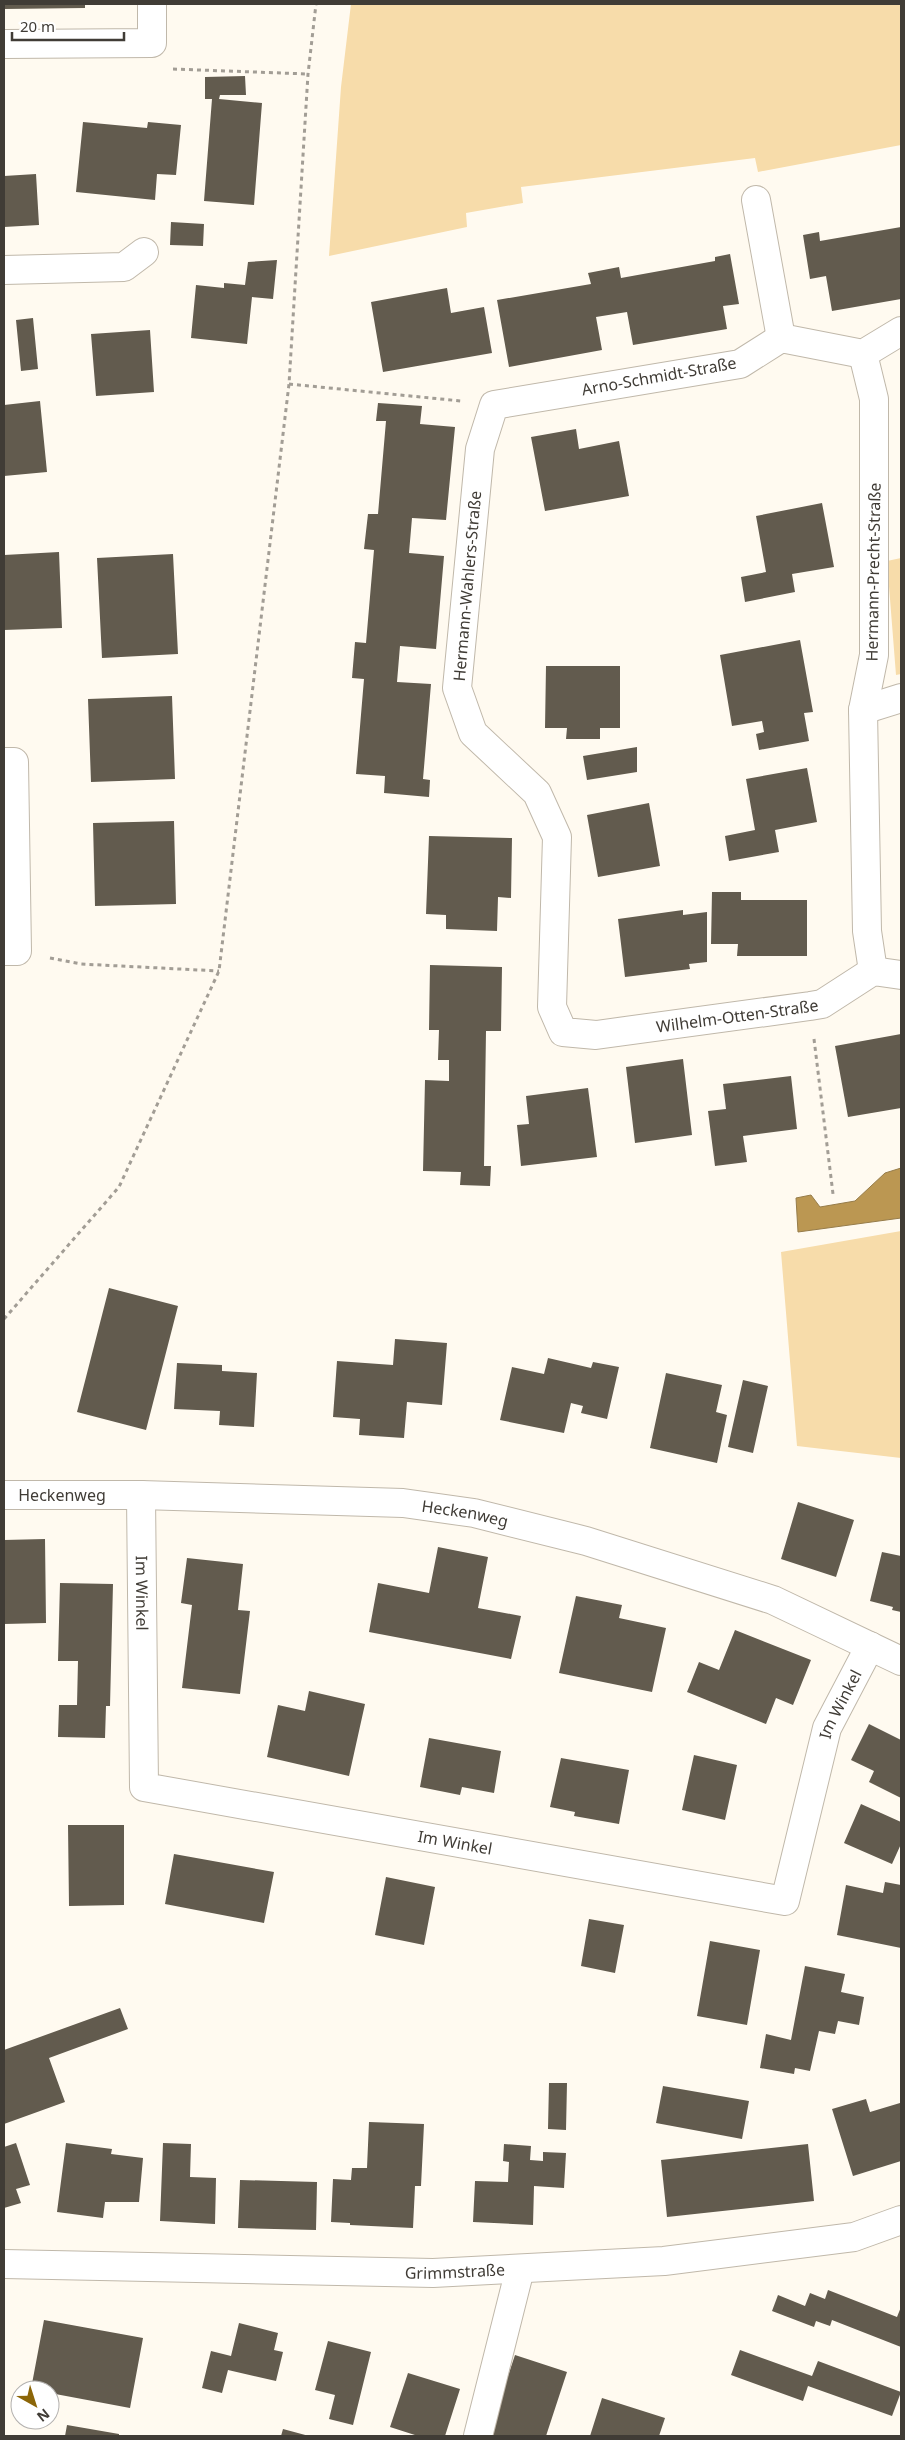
<svg xmlns="http://www.w3.org/2000/svg" width="905" height="2440" viewBox="0 0 905 2440" font-family="'Noto Sans',sans-serif">
	<rect width="100%" height="100%" fill="#fffaf0"/>
	<path fill="#f7dcaa" d="M351,4H901V145L758,172L755,158L521,187L523,203L466,213L467,227L329,256L341,87Z
		M901,558V674L896,675L887,561Z
		M901,1231V1458L797,1446L781,1252Z"/>
	<path fill="#bb9752" stroke="#967c4a" d="M901,1168V1218L798,1232L796,1198L811,1195L820,1207L855,1201L885,1173Z"/>
	<path fill="#625b4e" d="M4,4H85V8L4,9Z
		M245,76L246,95H220L219,99L262,103L254,205L204,201L212,99H205V77Z
		M83,122L147,128L148,122L181,125L176,175L157,174L155,200L76,192Z
		M36,174L39,225L4,227V176Z
		M171,222L204,224L203,246L170,245Z
		M901,227V299L832,311L826,276L810,279L803,235L819,232L820,241Z
		M730,254L739,304L723,306L727,329L633,345L627,312L596,317L602,350L509,367L497,300L591,284L588,273L619,267L621,278L715,261V257Z
		M277,260L273,299L252,297L247,344L191,338L196,285L224,288V283L245,285L248,262Z
		M447,288L451,313L484,307L492,353L383,372L371,302Z
		M33,318L38,369L21,371L16,320Z
		M150,330L154,392L96,396L91,334Z
		M40,401L47,472L4,476V405Z
		M378,403L422,406L420,424L455,427L446,520L412,518L409,553L444,556L436,649L400,646L397,682L431,684L423,779L430,780L429,797L384,793L385,776L356,774L364,679L352,678L355,642L366,643L374,550L364,549L368,514H378L386,421H376Z
		M576,429L579,449L619,441L629,496L545,511L531,437Z
		M822,503L834,567L792,574L795,592L745,602L741,577L766,572L756,516Z
		M59,552L62,628L4,630V555Z
		M173,554L178,654L102,658L97,558Z
		M800,640L813,712L804,713L809,741L759,750L756,734L764,732L762,721L732,726L720,655Z
		M546,666H620V728H600V739H566L567,728H545Z
		M172,696L175,779L91,782L88,699Z
		M637,747V772L587,780L583,756Z
		M807,768L817,822L775,830L779,852L729,861L725,836L755,830L746,779Z
		M649,803L660,866L598,877L587,815Z
		M174,821L176,904L95,906L93,823Z
		M429,836L512,838L511,898L498,897L497,931L446,929V915L426,914Z
		M712,892H741V900H807V956H737L738,944H711Z
		M683,910V915L707,912V962L689,964L690,969L625,977L618,919Z
		M430,965L502,967L501,1031H486L484,1166H491L490,1186L460,1185L461,1172L423,1171L425,1080L449,1081V1060H438L439,1030H429Z
		M901,1034V1108L848,1117L835,1046Z
		M683,1059L692,1135L635,1143L626,1067Z
		M791,1076L797,1129L743,1136L747,1162L715,1166L708,1111L726,1109L723,1084Z
		M588,1088L597,1157L521,1166L517,1125L529,1124L526,1096Z
		M109,1288L178,1306L146,1430L77,1412Z
		M395,1339L447,1343L442,1405L407,1402L404,1438L359,1435L360,1419L333,1417L337,1361L393,1365Z
		M548,1358L591,1368L593,1362L619,1367L607,1419L581,1413L583,1406L571,1403L564,1433L500,1420L512,1367L544,1374Z
		M177,1363L222,1365V1371L257,1373L254,1427L219,1425L220,1411L174,1409Z
		M666,1373L722,1385L716,1412L727,1415L717,1463L650,1448Z
		M743,1380L768,1386L753,1453L728,1447Z
		M798,1502L854,1520L836,1577L781,1559Z
		M45,1539L46,1623L4,1624V1540Z
		M438,1547L488,1557L478,1608L521,1616L511,1659L369,1632L378,1583L429,1593Z
		M882,1552L901,1556V1612L892,1610L893,1607L870,1601Z
		M187,1558L243,1564L238,1610L250,1611L240,1694L182,1688L192,1605L181,1603Z
		M60,1583L113,1584L110,1706H106L105,1738L58,1737L59,1705H77L78,1661H58Z
		M576,1596L622,1605L619,1618L666,1628L652,1692L559,1673Z
		M735,1630L811,1660L793,1705L776,1698L766,1724L687,1692L699,1662L719,1670Z
		M309,1691L365,1704L349,1776L267,1757L278,1705L305,1711Z
		M869,1724L901,1740V1798L869,1782L874,1771L851,1760Z
		M429,1738L501,1751L494,1793L462,1787L460,1795L420,1787Z
		M694,1755L737,1765L725,1820L682,1810Z
		M561,1758L629,1770L619,1824L574,1816L575,1812L550,1807Z
		M861,1804L901,1822V1844L892,1864L844,1843Z
		M68,1825H124V1905L69,1906Z
		M174,1854L274,1872L264,1923L165,1904Z
		M386,1877L435,1887L424,1945L375,1935Z
		M885,1882L901,1885V1948L837,1935L846,1885L883,1893Z
		M589,1919L624,1925L615,1973L581,1966Z
		M710,1941L760,1950L747,2025L697,2016Z
		M805,1966L845,1974L841,1992L864,1997L859,2025L838,2021L835,2034L819,2031L810,2071L795,2068L794,2074L760,2068L766,2034L791,2040Z
		M120,2008L128,2029L49,2058L65,2102L4,2124V2050Z
		M549,2083H567L566,2130L548,2129Z
		M663,2086L749,2101L742,2139L656,2123Z
		M866,2099L870,2112L900,2103L901,2161L853,2176L832,2109Z
		M369,2122L424,2124L421,2186H415L413,2228L350,2225V2223L331,2222L333,2179L351,2180L352,2168H367Z
		M16,2143L30,2185L16,2189L21,2203L4,2208V2147Z
		M66,2143L112,2149L111,2154L143,2158L139,2202H105L103,2218L57,2212Z
		M163,2143L191,2144L190,2177L216,2178L215,2224L160,2221Z
		M504,2144L531,2146L530,2160L543,2161V2152L566,2153L564,2188L534,2186L533,2225L473,2222L475,2181L508,2182L509,2162L503,2161Z
		M808,2144L814,2201L667,2217L661,2160Z
		M240,2180L317,2182L316,2230L238,2228Z
		M828,2290L897,2317L901,2307V2347L832,2320L830,2326L816,2321L814,2327L772,2311L778,2295L805,2306L810,2293L825,2299Z
		M44,2320L143,2338L130,2408L50,2393V2390L31,2389Z
		M239,2323L278,2333L274,2350L283,2352L276,2381L228,2370L222,2393L202,2388L211,2351L231,2356Z
		M328,2341L371,2352L353,2425L329,2419L335,2395L315,2390Z
		M740,2350L812,2376L818,2361L901,2392L892,2416L808,2386L803,2401L731,2375Z
		M515,2355L567,2372L546,2436H488Z
		M408,2373L460,2389L445,2436H418L390,2427Z
		M602,2398L665,2418L659,2436H590Z
		M67,2425L119,2434V2436H65Z
		M283,2429L309,2436H281Z"/>
	<g fill="none" stroke-linecap="round" stroke-linejoin="round">
		<defs>
			<g id="minor">
				<path d="M4,44L152,43V4"/>
				<path d="M756,200L781,338"/>
				<path d="M4,270L124,267L144,252"/>
				<path id="s1" d="M901,331L863,354L781,338L740,364L494,405L480,449L457,688L473,733L537,793L557,837L552,1007L563,1032L596,1035L810,1006L822,1004L873,971L901,975"/>
				<path d="M863,354L874,399V655L863,710L867,931L873,971"/>
				<path d="M863,710L901,698"/>
				<path d="M4,762H14L17,951H4"/>
				<path id="s2" d="M4,1495H141L403,1503L474,1513L586,1541L773,1600L901,1661"/>
				<path id="s3" d="M141,1495L144,1787L785,1901L827,1728L870,1646"/>
				<path id="s4" d="M4,2264L433,2273L664,2261L854,2237L901,2220"/>
				<path d="M478,2436L520,2269"/>
			</g>
		</defs>
		<use href="#minor" stroke="#c0b8aa" stroke-width="30"/>
		<path stroke="#a29d95" stroke-width="3" stroke-dasharray="4 4" stroke-linecap="butt" d="M173,69L308,74
			M289,384L461,401
			M50,958L81,964L219,971
			M814,1039L833,1194
			M4,1319L119,1187L219,971L289,384L308,74L316,4"/>
		<use href="#minor" stroke="#fff" stroke-width="28"/>
	</g>
	<g text-anchor="middle" dominant-baseline="central" stroke-width="5" stroke-linejoin="round" paint-order="stroke">
		<g font-size="16" fill="#403c36" stroke="#fff">
			<text transform="translate(659 376) rotate(-10)">Arno-Schmidt-Straße</text>
			<text transform="translate(873 572) rotate(-89)">Hermann-Precht-Straße</text>
			<text transform="translate(467 586) rotate(-85)">Hermann-Wahlers-Straße</text>
			<text stroke="none"><textPath href="#s1" startOffset="1269">Wilhelm-Otten-Straße</textPath></text>
			<text stroke="none"><textPath href="#s2" startOffset="58">Heckenweg</textPath></text>
			<text stroke="none"><textPath href="#s2" startOffset="462">Heckenweg</textPath></text>
			<text stroke="none"><textPath href="#s3" startOffset="98">Im Winkel</textPath></text>
			<text stroke="none"><textPath href="#s3" startOffset="1148">Im Winkel</textPath></text>
			<text stroke="none"><textPath href="#s3" startOffset="608">Im Winkel</textPath></text>
			<text stroke="none"><textPath href="#s4" startOffset="451">Grimmstraße</textPath></text>
		</g>
	</g>
	<rect width="905" height="2440" fill="none" stroke="#403c36" stroke-width="10"/>
	<g transform="translate(35 2405) rotate(141)"><circle r="24" fill="#ffffff" stroke="#b3b1af"/>
	<path d="M0-4L9 19L0 12L-9 19Z" fill="#8c6608"/>
	<text y="-8" font-size="14" font-weight="bold" text-anchor="middle" fill="#403c36">N</text>
	</g>
	<path d="M12 32v8h112v-8" fill="none" stroke="#403c36" stroke-width="2.5"/>
	<text x="20" y="32" font-size="15" fill="#403c36" stroke="#ffffff" stroke-width="4" paint-order="stroke">20 m</text>
</svg>
